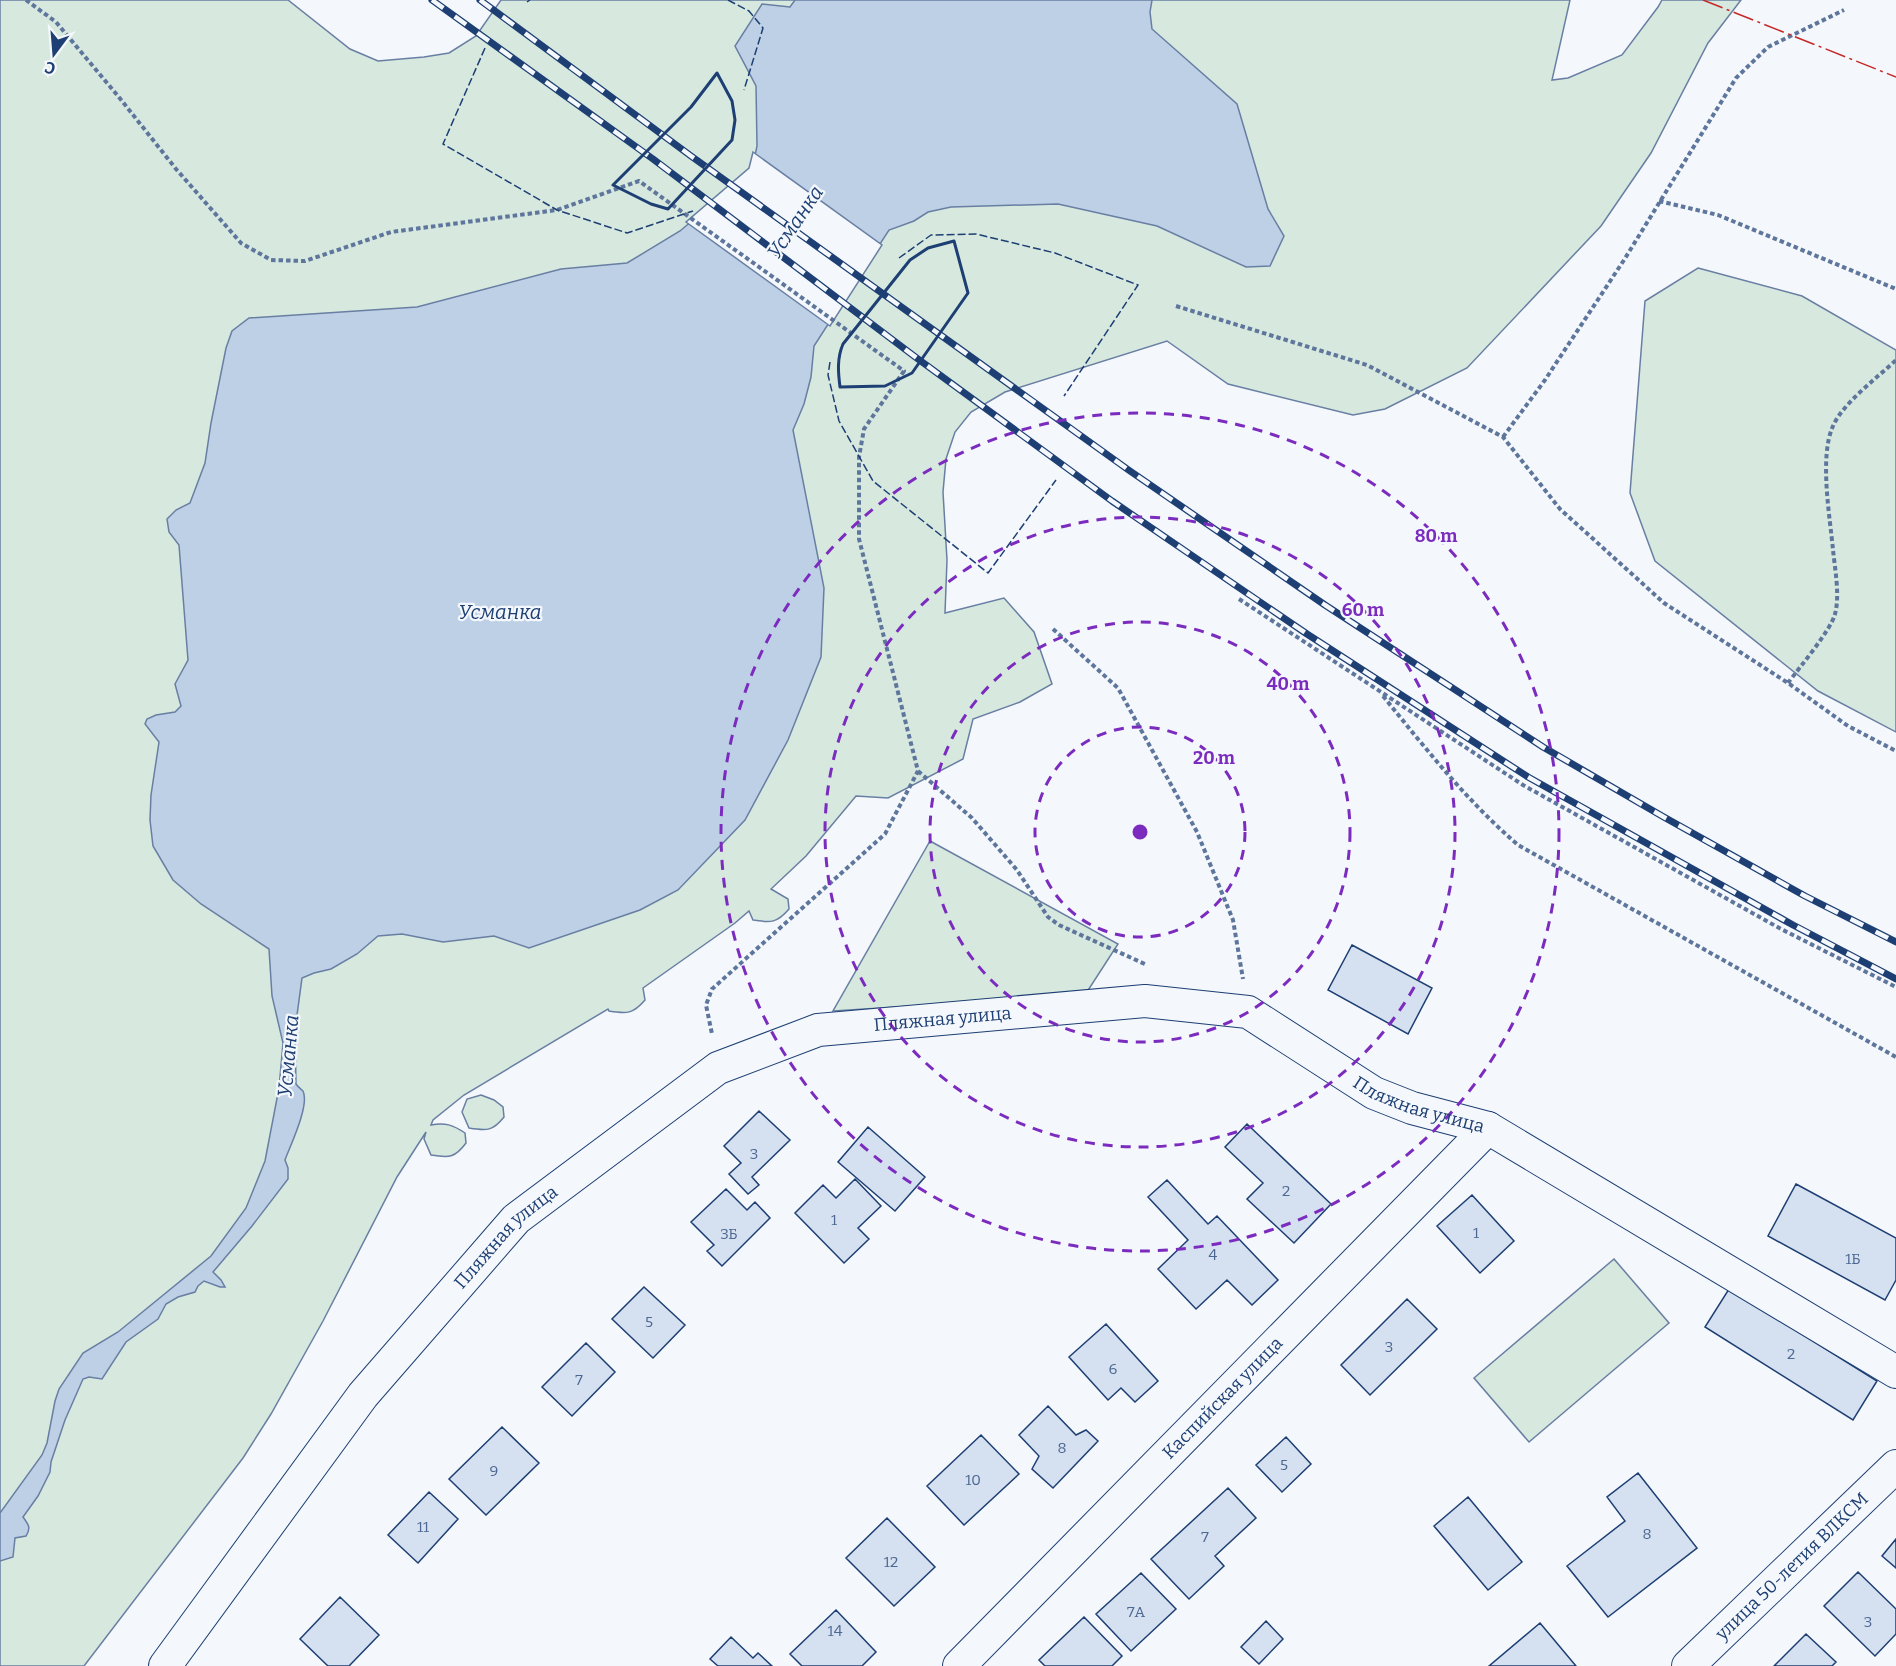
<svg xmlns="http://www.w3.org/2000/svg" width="1896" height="1666" viewBox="0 0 1896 1666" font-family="Bitter,serif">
	<rect width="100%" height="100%" fill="#f4f7fb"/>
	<path fill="#d7e8df" stroke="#687fa3" stroke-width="1.5" d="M0,0H288L350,49L378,61L424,57L449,53L476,36L501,0H1570L1552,80L1568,78L1622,55L1658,7L1662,0H1741L1708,43L1651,153L1601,226L1467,368L1385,409L1353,415L1228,384L1167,341L1005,392L971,412L955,432L946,459L943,492L947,560L945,613L1004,598L1034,632L1052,684L1020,702L973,719L963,759L888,798L856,796L806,856L771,889L788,899L789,909C777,923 771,923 753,920L749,911L735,923L643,988L645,1000C633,1014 627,1014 609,1011L608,1009L464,1095L433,1120L431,1125C445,1122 453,1125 465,1133L466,1143C455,1158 449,1158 431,1155L424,1139L426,1132L397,1177L323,1321L271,1414L243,1458L84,1666H0Z
		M1698,268L1802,296L1896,350V732L1818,691L1655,561L1630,493L1645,301Z
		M930,841L1118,944L1085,995L833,1011Z
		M481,1095L494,1100L503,1107L504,1117C493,1131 487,1131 469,1128L462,1112L467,1099Z
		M1614,1259L1669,1323L1529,1442L1474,1378Z"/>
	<path fill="#bed0e5" stroke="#687fa3" stroke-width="1.5" d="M795,0H1152L1150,12L1152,29L1237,104L1268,209L1284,236L1270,266L1246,267L1157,226L1058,204L951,207L928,212L914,221L889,230L814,346L811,377L804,404L793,430L824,588L821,657L788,740L745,820L678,890L640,910L529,948L494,936L443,942L402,934L378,936L357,954L331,969L314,973L302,978L295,1030L296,1084C298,1087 301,1089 303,1091C310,1105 290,1146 285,1160L288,1168V1179L252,1226L213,1272L221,1280L225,1287H220L204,1281L198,1286L195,1292L178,1297L166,1304L158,1319L126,1342L102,1379L89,1377L83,1379L65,1420L51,1462L50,1472L38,1496L23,1517C29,1525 31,1528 26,1536L15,1538L13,1557L0,1561V1513L42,1455L47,1443L55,1401L59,1389L83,1353L118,1332L211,1256L246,1208L265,1161L279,1088L283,1043L272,996L269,949L201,904L173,880L153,846L150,820L151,795L159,742L145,724L147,719L156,715L175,712L181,706L175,684L188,660L179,545L169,532L167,519L176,510L190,503L205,463L211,423L226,348L232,331L249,318L417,307L561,269L627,263L680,231L752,170L757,146L756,86L735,46L762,4L790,7Z"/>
	<path fill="#f4f7fb" stroke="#687fa3" stroke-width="1.5" d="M753,152L882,245L830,326L686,222L749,168Z"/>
	<path fill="#d5e0f0" stroke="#1d3f73" stroke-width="1.5" d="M1352,945L1432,988L1408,1034L1328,990Z
		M759,1111L790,1140L752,1177L759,1185L748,1194L729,1174L741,1163L724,1146Z
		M1247,1124L1331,1204L1294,1243L1247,1199L1263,1183L1225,1147Z
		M868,1127L925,1177L895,1211L838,1162Z
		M855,1179L881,1206L858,1228L869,1239L844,1263L795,1213L823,1185L836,1198Z
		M1167,1180L1208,1224L1217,1216L1278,1280L1252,1305L1227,1280L1196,1309L1158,1269L1188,1240L1148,1197Z
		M1796,1184L1896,1238V1280L1885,1300L1768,1236Z
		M726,1189L747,1210L755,1202L770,1218L722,1266L707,1251L714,1245L691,1222Z
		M1472,1195L1514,1241L1480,1273L1437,1226Z
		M644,1287L685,1325L653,1358L612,1319Z
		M1729,1289L1877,1381L1853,1420L1705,1327Z
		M1407,1299L1437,1329L1370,1395L1341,1365Z
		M1106,1324L1158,1381L1135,1402L1121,1388L1108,1400L1069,1357Z
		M586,1343L615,1372L572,1416L542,1387Z
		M1048,1406L1076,1435L1086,1430L1098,1441L1053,1488L1032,1469L1039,1456L1019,1435Z
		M502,1427L539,1463L486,1515L449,1479Z
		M981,1435L1019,1474L964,1525L927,1486Z
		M1286,1437L1311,1464L1282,1492L1256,1465Z
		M1638,1473L1697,1548L1608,1617L1567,1566L1625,1521L1607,1497Z
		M1228,1488L1256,1518L1215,1556L1224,1566L1189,1599L1151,1559Z
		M429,1492L458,1519L418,1563L388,1535Z
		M1468,1497L1522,1562L1488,1590L1434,1526Z
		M887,1518L935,1567L894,1606L846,1558Z
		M1896,1539V1568L1882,1556Z
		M1858,1572L1896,1609V1634L1875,1656L1824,1606Z
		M1141,1573L1176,1609L1131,1651L1096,1614Z
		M340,1597L379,1635L349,1666H328L300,1639Z
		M836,1610L876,1652L862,1666H802L790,1654Z
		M1084,1617L1122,1656L1112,1666H1045L1039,1660Z
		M1266,1621L1283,1639L1259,1664L1241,1647Z
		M1540,1623L1576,1666H1489Z
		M1806,1634L1836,1662L1832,1666H1774Z
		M731,1637L753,1658L758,1653L772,1666H718L710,1659Z"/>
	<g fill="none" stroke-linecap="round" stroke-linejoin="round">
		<defs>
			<g id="minor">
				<path id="s1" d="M165,1666L363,1395L516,1219L718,1068L818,1030L1145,1001L1248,1012L1374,1093L1412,1108L1488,1128L1896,1372"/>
				<path id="s2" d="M959,1666L1488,1128"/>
				<path id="s3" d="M1688,1666L1896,1466"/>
			</g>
		</defs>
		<use href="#minor" stroke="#1d3f73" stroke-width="34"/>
		<path stroke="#5e769c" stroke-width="4" stroke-dasharray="4.5 3" stroke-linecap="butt" d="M26,0L56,22L118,96L176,169L241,243L271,260L305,261L391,232L557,210L639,181L904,371L864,429L859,457V539L918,771L885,834L712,989L706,1005L712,1034
			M1659,201L1718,215L1896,289
			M1176,306L1367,365L1503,437L1560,509L1664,603L1788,683L1848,726L1896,751
			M1503,437L1545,380L1624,260L1736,78L1768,47L1844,10
			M1239,599L1523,785L1781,929L1896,987
			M1053,629L1118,688L1197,832L1233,920L1243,979
			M1788,683C1799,668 1831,630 1835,614C1840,596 1835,569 1833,550C1830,517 1819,457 1833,426C1843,403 1877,378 1896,360
			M1383,696C1426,749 1467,801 1518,845L1896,1057
			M918,771L972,818L1017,870L1048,917L1059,925L1147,965"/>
		<use href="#minor" stroke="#f4f7fb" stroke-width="32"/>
		<defs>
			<path id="rail" d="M432,0L653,159L918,359L1112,501L1307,634L1528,777L1793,925L1896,979
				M480,0L691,156L1130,471L1325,605L1543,747L1662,816L1805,896L1896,942"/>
		</defs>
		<use href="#rail" stroke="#1d3f73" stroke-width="7"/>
		<use href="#rail" stroke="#f4f7fb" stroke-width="4.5" stroke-dasharray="14" stroke-linecap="butt"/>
		<path stroke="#1d3f73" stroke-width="1.5" stroke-dasharray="8 3" stroke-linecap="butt" d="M728,0L749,11L763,28L744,90
			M527,2L530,0
			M485,48L443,144L557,210L627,233L693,211
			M899,258L931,235L976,234L1055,253L1138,285L1064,396
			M830,362L828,375L839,421L873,481L988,573L1056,480"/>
		<path stroke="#1d3f73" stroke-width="3" d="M717,73L732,101L735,120L732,140L668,209L651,204L613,185L691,107Z
			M954,241L968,293L912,373L885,386L840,387C838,372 837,358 843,344L910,260L928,248Z"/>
		<path stroke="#c62828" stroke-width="1.5" stroke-dasharray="21 4.5 3 4.5" stroke-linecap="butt" d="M1703,0L1896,77"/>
	</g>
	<g fill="none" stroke="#7b2cbf" stroke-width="3" stroke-dasharray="10 8">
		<circle cx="1140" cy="832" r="105"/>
		<circle cx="1140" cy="832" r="210"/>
		<circle cx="1140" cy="832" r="315"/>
		<circle cx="1140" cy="832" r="419"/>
	</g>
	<g text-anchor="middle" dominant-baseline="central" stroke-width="4.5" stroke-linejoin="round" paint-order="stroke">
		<g font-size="15" fill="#4b6792">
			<text x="754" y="1154">3</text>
			<text x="1286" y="1191">2</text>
			<text x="834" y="1220">1</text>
			<text x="1476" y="1233">1</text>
			<text x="729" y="1234">3Б</text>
			<text x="1213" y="1255">4</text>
			<text x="1853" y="1259">1Б</text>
			<text x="649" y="1322">5</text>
			<text x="1389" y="1347">3</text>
			<text x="1791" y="1354">2</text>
			<text x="1113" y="1369">6</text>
			<text x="579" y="1380">7</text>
			<text x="1062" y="1448">8</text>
			<text x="1284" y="1465">5</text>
			<text x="494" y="1471">9</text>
			<text x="973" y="1480">10</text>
			<text x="423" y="1527">11</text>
			<text x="1647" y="1534">8</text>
			<text x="1205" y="1537">7</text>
			<text x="891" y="1562">12</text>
			<text x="1136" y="1612">7А</text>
			<text x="1868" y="1622">3</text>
			<text x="835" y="1631">14</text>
		</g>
		<g font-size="18" fill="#1d3f73" stroke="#f4f7fb">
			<text stroke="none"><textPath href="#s1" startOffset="1053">Пляжная улица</textPath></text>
			<text stroke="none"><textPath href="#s1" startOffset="1556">Пляжная улица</textPath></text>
			<text stroke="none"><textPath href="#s1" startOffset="549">Пляжная улица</textPath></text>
			<text stroke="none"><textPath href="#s2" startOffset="376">Каспийская улица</textPath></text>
			<text stroke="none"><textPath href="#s3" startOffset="144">улица 50-летия ВЛКСМ</textPath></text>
		</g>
		<g font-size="20" font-style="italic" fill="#1d3f73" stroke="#f4f7fb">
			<text transform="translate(795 222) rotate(-56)">Усманка</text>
			<text x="500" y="612">Усманка</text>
			<text transform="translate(288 1056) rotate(-85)">Усманка</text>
		</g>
	</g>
	<circle cx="1140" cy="832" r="9" fill="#7b2cbf" stroke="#f4f7fb" stroke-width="3"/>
	<g font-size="18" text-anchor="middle" font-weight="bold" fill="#7b2cbf" stroke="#f4f7fb" stroke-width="4.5" stroke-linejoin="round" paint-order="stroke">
		<text x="1436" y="542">80 m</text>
		<text x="1363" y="616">60 m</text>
		<text x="1288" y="690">40 m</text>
		<text x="1214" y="764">20 m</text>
	</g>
	<g transform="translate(54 54) rotate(196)" stroke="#f4f7fb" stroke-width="4.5" paint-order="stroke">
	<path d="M0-4.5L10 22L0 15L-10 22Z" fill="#1d3f73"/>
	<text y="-9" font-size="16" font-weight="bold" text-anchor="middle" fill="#1d3f73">С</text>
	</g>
</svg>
